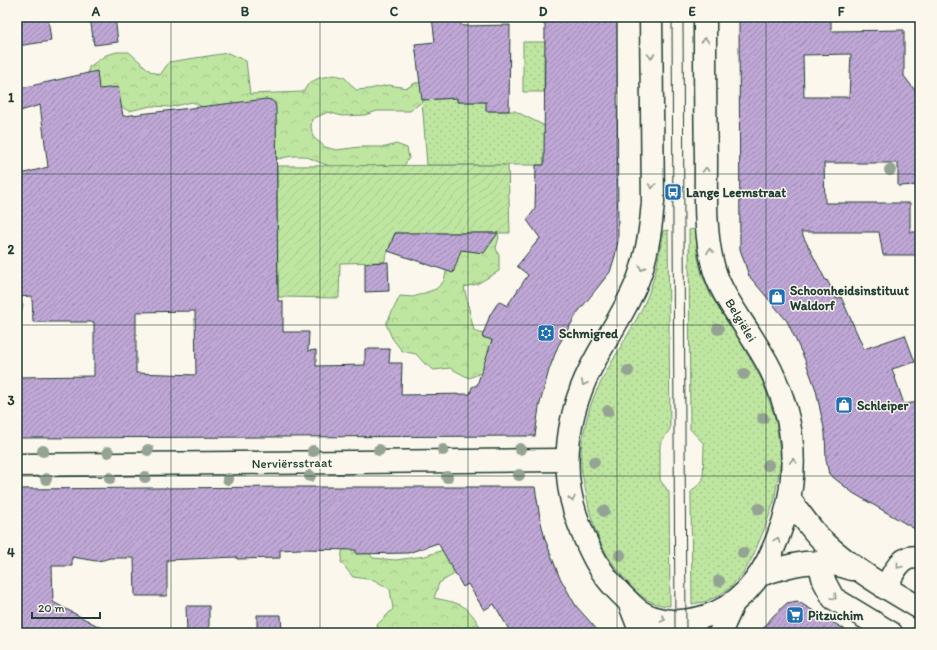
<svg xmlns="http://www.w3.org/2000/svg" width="937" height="650" viewBox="0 0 937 650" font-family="Itim,sans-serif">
	<defs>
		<pattern id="grass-dots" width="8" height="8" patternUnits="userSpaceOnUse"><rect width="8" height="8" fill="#bfe6a1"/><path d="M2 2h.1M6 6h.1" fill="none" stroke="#a4c68b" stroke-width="1.8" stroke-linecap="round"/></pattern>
		<pattern id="forest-crowns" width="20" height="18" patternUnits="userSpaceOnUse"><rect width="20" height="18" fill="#bfe6a1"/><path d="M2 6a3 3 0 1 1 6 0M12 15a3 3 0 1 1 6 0" fill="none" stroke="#a4c68b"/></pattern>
		<pattern id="garden-furrows" width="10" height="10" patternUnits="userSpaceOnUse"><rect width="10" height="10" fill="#bfe6a1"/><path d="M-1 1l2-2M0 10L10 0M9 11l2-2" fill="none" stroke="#a4c68b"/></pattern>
		<pattern id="building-hatch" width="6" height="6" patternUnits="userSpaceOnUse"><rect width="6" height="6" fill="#bfa7d6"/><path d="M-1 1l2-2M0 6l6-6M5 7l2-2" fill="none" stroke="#9b89ae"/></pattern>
	</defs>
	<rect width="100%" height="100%" fill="#fbf7ec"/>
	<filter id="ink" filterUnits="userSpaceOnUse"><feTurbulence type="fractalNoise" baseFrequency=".025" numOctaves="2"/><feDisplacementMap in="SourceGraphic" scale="8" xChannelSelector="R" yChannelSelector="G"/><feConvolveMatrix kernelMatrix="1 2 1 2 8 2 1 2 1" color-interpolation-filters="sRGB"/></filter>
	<g filter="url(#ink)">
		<path fill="url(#grass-dots)" stroke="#6f926a" d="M523,42H547V53H544V92H523Z
			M457,98L458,102H487L486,111H515L545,126L548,165H427L422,100Z
			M696,229L697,253L702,275L711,296L744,348L763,382L776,421L781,460L774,502L764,530L753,556L744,572L731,587L716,597L704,602L692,604L691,492L703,480L704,444L690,429L689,230Z
			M668,230L670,429L660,444V480L669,492L670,606C643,605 630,586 614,565C598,544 590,518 586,492C584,483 581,472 581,462C580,453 582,442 584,432C587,417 591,400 599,386C614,355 635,327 648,295C656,275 660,252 663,231Z"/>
		<path fill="url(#forest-crowns)" stroke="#6f926a" d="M117,52H129L150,71L160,75L169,62L228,53L246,61L250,94L303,92L309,83L319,78L334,75L344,77L356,90L369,89L389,85L407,88L415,83L426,82L430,96L410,111H377L365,115L342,116L328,112L312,119L311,127L313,137L325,147L336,150L360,147H386L396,144L407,148L409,158L401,170L382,165L343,170L321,163L305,156H292L272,160L211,111L192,102L171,107L151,106L129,111L106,99L87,79L89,67L106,55Z
			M468,224L495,227L499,237L496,248L499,256V271L477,284L464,287L474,331L496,338L489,374L481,373L469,378L450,368L434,370L425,364L416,354L402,351L392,338L386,324L400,296L413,297L436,289L444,281L454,238Z
			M17,296L23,305L21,315L18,320L17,324Z
			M343,544L365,548L373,558L396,560L425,556L458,545L463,569L439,583L434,598C463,604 467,604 482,630L481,633H379L377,625L393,609L390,589L374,580L353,577L341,562Z"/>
		<path fill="url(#garden-furrows)" stroke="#6f926a" d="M508,165L510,233H395L384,262L340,263L339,298L278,297L277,166Z"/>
		<path fill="url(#building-hatch)" stroke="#1f3d34" fill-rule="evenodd" d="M17,17H48L51,41L17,46Z
			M90,17H115L118,42L94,45Z
			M432,17H453L463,26L510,25L509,111H486V102H457V98L422,100L415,44L435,42Z
			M531,17H617V42L618,241L615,256L610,272L578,312L558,346L549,370L539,407L535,436L17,438V377L94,376V322H33L32,296L17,297V175L48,167L40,105L17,112V89L97,71L99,89L118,87L123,116L267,99L271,100L275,103L276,108L278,301H283V332H309L308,351L316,350V366L365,365V349H390L389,363H402L401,395L470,394L472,387L477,385L492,340L482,337L490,315L499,301L507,306L528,275L517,266L540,238L527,220L535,209L536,165H544L545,25ZM195,311L196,375L136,373V312Z
			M739,17H831V31L904,30V76L917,93L918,163H920V185L898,186V163H824L825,203H910V232H920V255H883L879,232H801L826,281L827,280L837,299L841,297L864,349L905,335L915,362L892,369L904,404L920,402V532L853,493L829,474L826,460L825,433L816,390L805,360L787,321L749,276L740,249ZM851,54L849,97H804L803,55Z
			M395,233H498L484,253L461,250L453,273L388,251Z
			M388,262L389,291L365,292V263Z
			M290,487H535L540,518L545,539L559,576L576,606L600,633H511L494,604L484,610L468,584L463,587L438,543L408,553L356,554V550L300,549L280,550V558L237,559V557L167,560V596H135L134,558H110L103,560L96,561L72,557V566H52L53,602L111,633H17V489Z
			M797,601L851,633H760L773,616L787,603Z
			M186,606H209V633H187Z
			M257,615H281L282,633H257Z"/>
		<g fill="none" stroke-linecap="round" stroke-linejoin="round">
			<defs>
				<path id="minor" d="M17,465L567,460
					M819,562L824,581L833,598L891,633
					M885,588C894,573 900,553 920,558"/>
				<path id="tertiary" d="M651,17L653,202C651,228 648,252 639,277C628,307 610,332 595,360C567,410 558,470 579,524C589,550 600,574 621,594C626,599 632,605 638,610C661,626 692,623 717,612C749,597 766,569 778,537C799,483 797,429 774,377C768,362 759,349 751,336C738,315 721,293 714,269C704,234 706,195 706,158C705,111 705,64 705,17
					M790,500C801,514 811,530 824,542C853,569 886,588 920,608
					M760,575C795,563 816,557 852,569
					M629,602L641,633
					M720,633L734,602"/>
			</defs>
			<use href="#minor" stroke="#1f3d34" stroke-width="25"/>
			<use href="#tertiary" stroke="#1f3d34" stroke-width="25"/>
			<use href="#minor" stroke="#fbf7ec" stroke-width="22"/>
			<use href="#tertiary" stroke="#fbf7ec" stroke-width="22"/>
			<path stroke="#1f3d34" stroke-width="1" d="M672,17L675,633
				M683,17L686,633"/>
		</g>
		<g fill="#94a393">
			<circle cx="890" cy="170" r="6"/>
			<circle cx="718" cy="329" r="6"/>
			<circle cx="628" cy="371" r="6"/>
			<circle cx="744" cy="374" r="6"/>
			<circle cx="608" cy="411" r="6"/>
			<circle cx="763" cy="418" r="6"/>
			<circle cx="520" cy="449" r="6"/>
			<circle cx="148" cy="450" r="6"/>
			<circle cx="379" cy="450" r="6"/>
			<circle cx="443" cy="450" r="6"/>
			<circle cx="43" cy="451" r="6"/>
			<circle cx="313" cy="451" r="6"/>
			<circle cx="108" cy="452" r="6"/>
			<circle cx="594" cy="462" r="6"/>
			<circle cx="768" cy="465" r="6"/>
			<circle cx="519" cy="475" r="6"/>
			<circle cx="310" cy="476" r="6"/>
			<circle cx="145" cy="477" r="6"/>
			<circle cx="447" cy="477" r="6"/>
			<circle cx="110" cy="478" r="6"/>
			<circle cx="46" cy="479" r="6"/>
			<circle cx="228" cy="479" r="6"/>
			<circle cx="759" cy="509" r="6"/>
			<circle cx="604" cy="511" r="6"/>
			<circle cx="743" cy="553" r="6"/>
			<circle cx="620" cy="555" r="6"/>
			<circle cx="719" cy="581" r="6"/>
		</g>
		<defs><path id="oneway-chevron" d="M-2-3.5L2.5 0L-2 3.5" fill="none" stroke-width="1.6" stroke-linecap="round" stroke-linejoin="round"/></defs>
		<g stroke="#8d9a90">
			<use href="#oneway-chevron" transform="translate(705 40) rotate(-90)"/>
			<use href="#oneway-chevron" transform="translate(651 56) rotate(89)"/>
			<use href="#oneway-chevron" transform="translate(706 170) rotate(-90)"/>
			<use href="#oneway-chevron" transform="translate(652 186) rotate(89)"/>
			<use href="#oneway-chevron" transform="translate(710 251) rotate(-101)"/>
			<use href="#oneway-chevron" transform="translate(642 268) rotate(107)"/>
			<use href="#oneway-chevron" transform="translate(584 383) rotate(115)"/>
			<use href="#oneway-chevron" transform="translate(793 461) rotate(-92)"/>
			<use href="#oneway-chevron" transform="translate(572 499) rotate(77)"/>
			<use href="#oneway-chevron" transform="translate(777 540) rotate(-69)"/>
			<use href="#oneway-chevron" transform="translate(899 566) rotate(128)"/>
			<use href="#oneway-chevron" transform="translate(834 597) rotate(47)"/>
			<use href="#oneway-chevron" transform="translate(663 619) rotate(11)"/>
		</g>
	</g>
	<path fill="none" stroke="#1f3d34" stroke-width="1" stroke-opacity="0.55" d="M171,17V633M320,17V633M468,17V633M617,17V633M766,17V633M17,174H920M17,325H920M17,476H920"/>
	<defs>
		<symbol id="bus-square" viewBox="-11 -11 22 22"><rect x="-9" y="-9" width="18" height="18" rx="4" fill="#1f6fb2" stroke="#fbf7ec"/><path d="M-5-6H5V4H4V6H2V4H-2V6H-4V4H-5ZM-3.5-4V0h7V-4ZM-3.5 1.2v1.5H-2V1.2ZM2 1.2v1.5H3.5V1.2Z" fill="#fff"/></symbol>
		<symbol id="shop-square" viewBox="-11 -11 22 22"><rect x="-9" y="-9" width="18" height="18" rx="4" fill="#1f6fb2" stroke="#fbf7ec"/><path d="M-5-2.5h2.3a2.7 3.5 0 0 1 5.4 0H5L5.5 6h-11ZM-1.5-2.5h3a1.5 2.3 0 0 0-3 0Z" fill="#fff"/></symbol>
		<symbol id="synagogue-square" viewBox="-11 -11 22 22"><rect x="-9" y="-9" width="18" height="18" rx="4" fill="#1f6fb2" stroke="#fbf7ec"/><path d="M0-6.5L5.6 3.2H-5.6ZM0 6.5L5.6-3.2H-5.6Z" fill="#fff"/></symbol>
		<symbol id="supermarket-square" viewBox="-11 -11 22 22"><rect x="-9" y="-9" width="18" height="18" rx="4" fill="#1f6fb2" stroke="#fbf7ec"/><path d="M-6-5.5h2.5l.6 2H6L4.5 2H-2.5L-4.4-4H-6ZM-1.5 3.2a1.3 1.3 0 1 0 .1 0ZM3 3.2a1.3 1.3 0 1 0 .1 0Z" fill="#fff"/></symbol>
	</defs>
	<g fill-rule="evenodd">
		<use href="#bus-square" x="663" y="182" width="20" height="20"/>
		<use href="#shop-square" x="767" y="287" width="20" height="20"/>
		<use href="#synagogue-square" x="536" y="323" width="20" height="20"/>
		<use href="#shop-square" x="834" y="395" width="20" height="20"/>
		<use href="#supermarket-square" x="785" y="605" width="20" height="20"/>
	</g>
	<g text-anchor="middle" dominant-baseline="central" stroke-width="3" stroke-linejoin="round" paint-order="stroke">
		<g font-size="13" font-weight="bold" fill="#1f3d34" stroke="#fbf7ec" text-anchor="start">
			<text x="686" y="192">Lange Leemstraat</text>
			<text x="790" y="290">Schoonheidsinstituut<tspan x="790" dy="15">Waldorf</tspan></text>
			<text x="559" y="333">Schmigred</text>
			<text x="857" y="405">Schleiper</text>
			<text x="808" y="615">Pitzuchim</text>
		</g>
		<g font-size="13" fill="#1f3d34" stroke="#fbf7ec">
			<text transform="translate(741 320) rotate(59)">Belgiëlei</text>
			<text transform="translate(292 463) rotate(-1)">Nerviërsstraat</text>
		</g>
	</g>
	<rect width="937" height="650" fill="none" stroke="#fbf7ec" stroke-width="44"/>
	<path d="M32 612v6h68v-6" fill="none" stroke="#1f3d34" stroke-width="2"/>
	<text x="38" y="612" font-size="12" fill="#1f3d34" stroke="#fbf7ec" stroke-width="3" paint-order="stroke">20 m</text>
	<rect x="22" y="22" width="893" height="606" fill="none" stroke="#1f3d34" stroke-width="1.5"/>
	<g font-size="13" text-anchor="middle" font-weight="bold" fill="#1f3d34">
		<text x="96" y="16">A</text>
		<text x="245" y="16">B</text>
		<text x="394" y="16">C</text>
		<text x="543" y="16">D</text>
		<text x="692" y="16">E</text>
		<text x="841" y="16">F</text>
		<text x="11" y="102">1</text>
		<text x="11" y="254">2</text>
		<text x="11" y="405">3</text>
		<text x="11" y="557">4</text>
	</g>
</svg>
